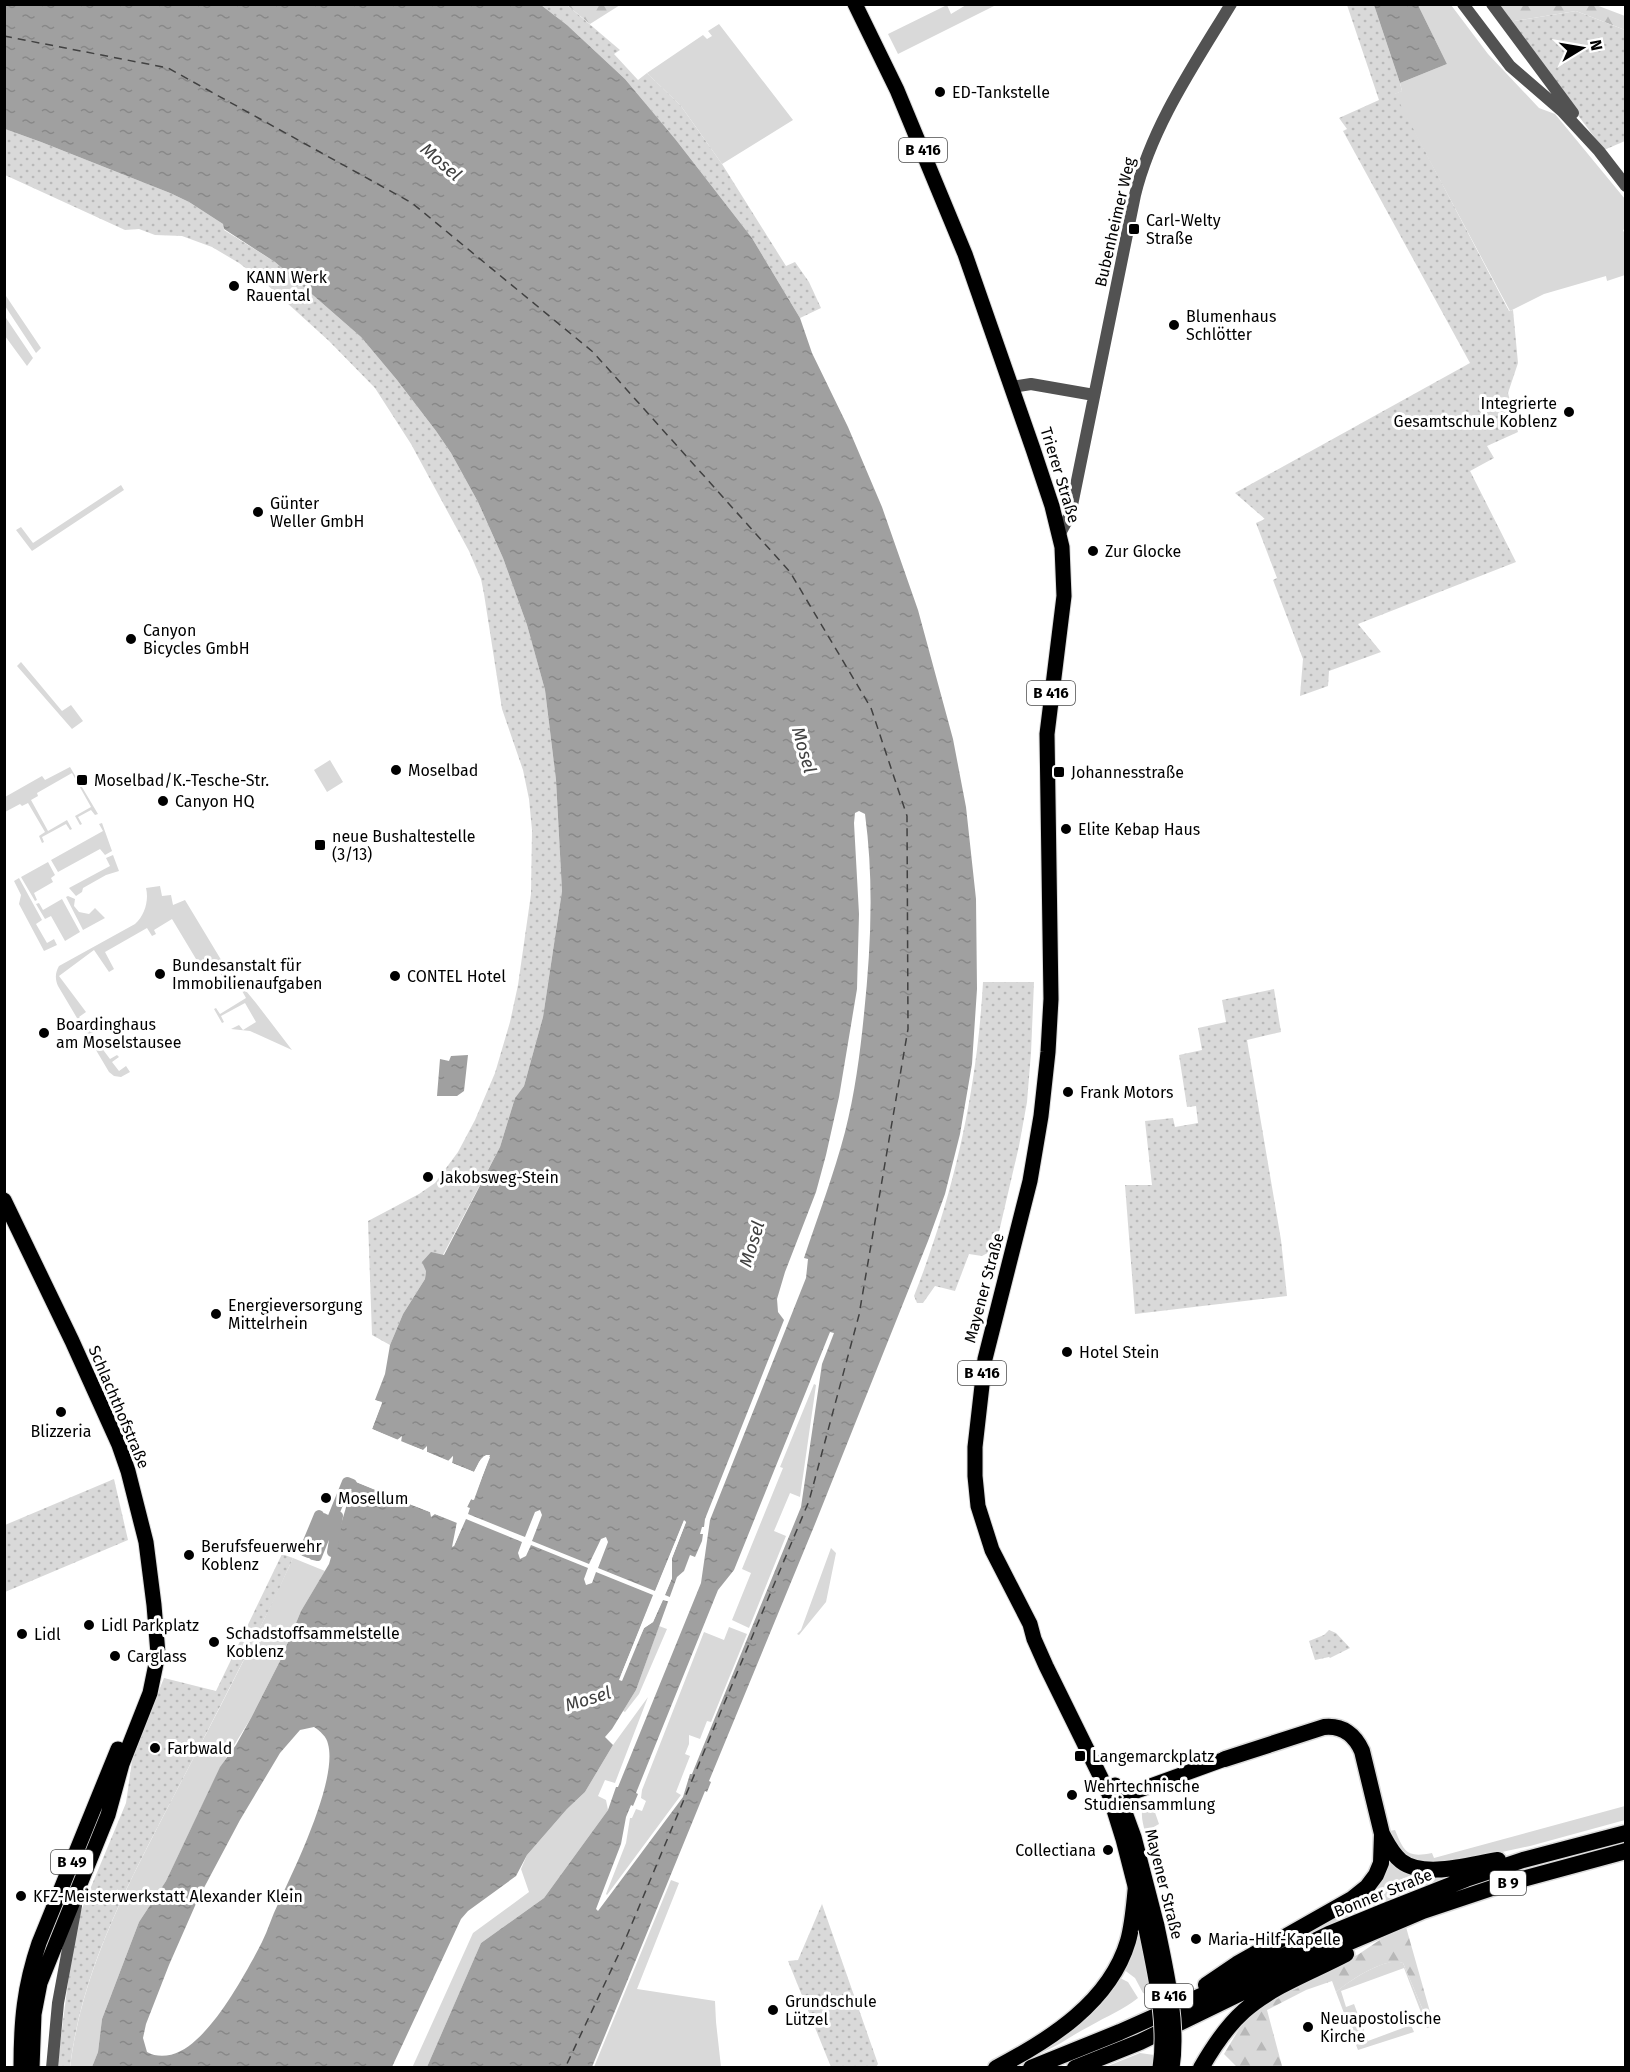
<svg xmlns="http://www.w3.org/2000/svg" width="1630" height="2072" viewBox="0 0 1630 2072" font-family="'Fira Sans',sans-serif">
	<defs>
		<pattern id="forest-firs" width="22" height="20" patternUnits="userSpaceOnUse" patternTransform="scale(1.5)"><rect width="22" height="20" fill="#d9d9d9"/><path d="M5 1l3.5 6h-7zM16 11l3.5 6h-7z" fill="#b8b8b8"/></pattern>
		<pattern id="park-dots" width="8" height="8" patternUnits="userSpaceOnUse" patternTransform="scale(1.5)"><rect width="8" height="8" fill="#d9d9d9"/><path d="M2 2h.1M6 6h.1" fill="none" stroke="#b8b8b8" stroke-width="1.8" stroke-linecap="round"/></pattern>
		<pattern id="water-ripples" width="26" height="14" patternUnits="userSpaceOnUse" patternTransform="scale(1.5)"><rect width="26" height="14" fill="#a0a0a0"/><path d="M2 4q2-2 4 0t4 0M15 11q2-2 4 0t4 0" fill="none" stroke="#888"/></pattern>
	</defs>
	<rect width="100%" height="100%" fill="#fff"/>
	<path fill="#d9d9d9" d="M947,5L951,14L966,5H996L898,54L888,34Z
		M1418,5H1451L1488,54L1539,108L1555,114L1625,199V229L1623,230L1626,237L1625,275L1607,281L1606,276L1544,294L1510,311L1394,94L1402,91L1400,83L1447,64Z
		M719,24L793,120L722,164L681,106L647,73L703,35L707,39L712,36L708,31Z
		M4,293L41,348L36,353L5,306Z
		M4,315L33,358L27,366L5,336Z
		M121,485L124,490L32,551L16,530L21,527L33,543Z
		M21,662L62,711L71,705L83,721L72,729L17,666Z
		M330,760L343,782L327,792L314,770Z
		M70,767L98,814L95,815L91,810L78,817L82,824L80,825L75,816L91,807L72,773L37,793L38,796L31,800L48,831L67,820L72,829L70,830L66,824L42,837L44,842L42,843L39,836L45,832L28,803L22,806L20,804L5,812V797L42,776L45,780Z
		M102,823L112,851L105,855L100,849L58,872L51,860L103,831L99,824Z
		M113,855L119,871L106,875L83,888L82,892L76,896L69,888L110,866L106,858Z
		M48,862L55,875L51,878L53,882L34,893L37,900L35,901L21,877Z
		M19,878L42,920L36,924L47,943L54,939L57,945L44,951L19,904L21,895L14,881Z
		M160,886L162,896L171,895L173,905L185,900L223,963L256,1003L292,1050L250,1031L231,1029L239,1025L243,1030L256,1022L245,1003L221,1016L224,1022L222,1023L214,1009L216,1008L220,1014L246,998L237,982L228,987L214,962L197,972L194,967L199,964L172,919L154,930L156,934L152,936L147,928L105,952L114,969L109,972L94,950L59,976L86,1012L79,1017L87,1028L94,1023L99,1030L92,1035L110,1059L117,1055L119,1057L112,1062L119,1071L126,1066L130,1072L121,1077L114,1076L109,1072L58,986C55,979 55,973 59,966L135,924C145,915 149,900 146,888Z
		M68,896L75,899L74,906L79,912L89,914L95,908L105,918L83,930L66,897Z
		M62,899L80,932L65,941L51,916L45,919L36,904L39,903L43,910Z
		M814,1384L816,1385L800,1497L790,1493L774,1531L786,1536L749,1628L732,1620L751,1573L742,1569L783,1468L780,1467Z
		M831,1548L836,1553L826,1602L799,1635L797,1634L801,1630Z
		M293,1558L325,1571L301,1611L281,1659L251,1718L220,1768L166,1881L139,1922L102,2019L98,2052L92,2067L70,2068C82,1966 133,1875 179,1786C218,1711 258,1635 293,1558Z
		M659,1626L667,1629L639,1694L625,1712L623,1711L636,1690Z
		M729,1627L747,1634L711,1722L707,1721L700,1739L689,1735V1744L685,1754L690,1756L676,1792L681,1795L607,1895L606,1894L626,1843L630,1818H632L636,1809L642,1811L646,1801L641,1798L642,1790L704,1632L724,1640Z
		M648,1697L615,1783L605,1780L598,1796L606,1800L608,1810L544,1898L481,1943L427,2067L412,2068L473,1933L529,1892L521,1869L527,1855L567,1809L585,1792L613,1745Z
		M1150,1798L1159,1824L1145,1832C1142,1819 1138,1808 1150,1798Z
		M1625,1806V1820L1530,1846L1442,1865L1404,1858L1389,1831L1395,1830C1404,1852 1407,1858 1432,1853L1434,1858Z
		M1393,1858L1467,1869L1235,1972L1323,1920L1386,1863Z
		M671,1880L679,1883L637,1989L715,2001L716,2022L721,2067H594Z
		M1136,1925L1140,1930L1150,1995L1143,1993L1135,1978L1123,1969Z
		M1396,1961L1403,1963L1430,2027L1427,2028L1404,1968L1341,1991L1346,2007L1354,2004L1368,2041L1411,2025L1414,2032L1358,2050L1336,1992C1352,1979 1375,1964 1396,1961Z
		M1118,1977L1128,1982L1138,1998C1123,2010 1107,2016 1090,2026C1072,2035 1060,2045 1041,2053L1039,2049Z
		M1140,2053L1154,2055L1152,2067L1103,2068Z"/>
	<path fill="url(#forest-firs)" d="M567,5H620L590,24Z
		M1496,5H1596L1625,16V30L1576,11L1508,22Z
		M1406,1927L1434,2026L1430,2027L1403,1963C1384,1957 1351,1980 1336,1992L1332,1981L1306,1990L1267,2010L1282,2066L1274,2068L1237,2067L1224,2054L1247,2016L1264,2002L1359,1954L1387,1935Z"/>
	<path fill="url(#park-dots)" d="M541,5H567L620,50L614,54L638,80L647,73L681,106L722,164L786,266L795,262L809,282L821,308L800,318L752,238L676,140L625,79L567,25Z
		M1347,5H1374L1400,83L1402,91L1395,94L1509,311L1513,310L1518,363L1508,393L1518,432L1487,446L1494,458L1470,471L1516,562L1358,624L1381,652L1329,671L1328,686L1300,696L1303,659L1273,580L1277,578L1256,523L1265,519L1235,493L1470,363L1343,131L1347,129L1339,118L1379,100Z
		M1576,11L1625,30V141L1604,150L1508,22Z
		M5,129L41,142L170,193L189,202L223,224L224,230L275,262L361,337L397,380L436,431L451,453L478,502L503,558L527,625L545,690L556,780L562,891L543,1017L524,1086L515,1098L500,1147L443,1255L426,1271L425,1279L403,1314L390,1345L372,1335L368,1221L419,1194L435,1183L458,1152L475,1120L495,1073L510,1022L518,985L531,894L532,830L529,799L523,770L502,709L484,594L481,579L469,551L411,444L375,388L329,341L264,282L239,263L212,247L182,236L155,235L139,229L125,230L5,175Z
		M983,982H1034L1031,1053L1027,1102L1019,1146L995,1249L982,1256L969,1254L955,1291L935,1286L923,1303H917L914,1296C954,1195 977,1091 983,982Z
		M1274,989L1281,1032L1247,1040L1281,1240L1287,1296L1135,1314L1125,1185H1152L1145,1121L1173,1118L1175,1127L1198,1123L1196,1106L1187,1107L1179,1055L1202,1050L1198,1028L1226,1022L1222,1000Z
		M114,1479L128,1540L5,1592V1525Z
		M282,1554L293,1558L274,1600C243,1661 212,1723 180,1784C134,1873 82,1965 70,2067L57,2068L74,1935L81,1911L126,1803L133,1754L164,1678L216,1691Z
		M1329,1630L1336,1633L1350,1648L1330,1658L1329,1657L1315,1660L1309,1641L1324,1635Z
		M822,1904L878,2064L876,2067H831L788,1961L798,1960Z"/>
	<path fill="url(#water-ripples)" fill-rule="evenodd" d="M5,5H541L567,25L625,79L676,140L752,238L800,318L812,353L848,427L882,507L918,610L953,739L966,807L976,899L977,989L972,1064L960,1134L945,1194L928,1241L815,1524L709,1781L711,1782L707,1792L705,1791L692,1823L592,2067H427L481,1943L544,1898L608,1810L616,1787H618L701,1583L710,1520L806,1278L808,1259L804,1258C818,1216 834,1174 845,1132C855,1093 860,1054 864,1014C871,947 874,881 865,814L859,811L855,813L854,823L859,914L857,989L839,1097L826,1155L816,1192L785,1272L777,1299L778,1312L784,1320L705,1519L704,1527H702L700,1534H703L702,1541L695,1557L690,1555L684,1571L677,1577L636,1690L612,1729L605,1737L613,1745L585,1792L567,1809L527,1855L516,1876L468,1911L461,1919L392,2067H92L98,2052L102,2019L139,1922L166,1881L220,1767L236,1745L251,1718L281,1659L301,1611L329,1564L354,1481L457,1523L454,1546L469,1509L467,1507L471,1499L473,1500L490,1457L484,1456L479,1462L474,1472L452,1463L453,1456L449,1461L372,1429L382,1403L375,1400L385,1374L390,1345L403,1314L425,1279L426,1271L422,1262L431,1252L444,1255L500,1147L515,1098L524,1086L543,1017L562,891L556,780L545,690L527,625L503,558L478,502L451,453L436,431L397,380L361,337L275,262L224,229L223,224L189,202L170,193L41,142L5,129ZM830,1332L834,1333L822,1364L801,1507L694,1769L692,1774H690L683,1797L598,1911L596,1909L621,1844L626,1817L631,1805L633,1806L638,1794L636,1793L718,1590L734,1570ZM684,1521L686,1522L672,1558V1578L653,1622L644,1628L619,1680ZM314,1727C320,1731 327,1737 328,1744C338,1780 294,1870 278,1904C272,1916 268,1930 262,1942C246,1973 221,2018 196,2040C183,2053 163,2061 147,2052L143,2038L146,2024L169,1965L198,1899L240,1820L280,1753L300,1730Z
		M1374,5H1418L1447,64L1400,83Z
		M468,1055L464,1091L457,1096H437L440,1059L449,1061L451,1056Z"/>
	<path fill="#fff" d="M375,1400L382,1402L372,1429L397,1440L402,1436L401,1442L423,1450L427,1446V1452L448,1461L453,1456L452,1463L474,1472L481,1459L486,1455H490L474,1500L471,1499L467,1507L470,1508L468,1514L525,1537L535,1512L540,1510L542,1515L532,1541L589,1564L601,1539L606,1537L608,1542L598,1568L655,1591L684,1520L686,1522L672,1558V1578L665,1595L672,1598L670,1602L663,1600L653,1622L644,1628L622,1681L619,1680L653,1595L596,1572L592,1583L586,1585L584,1579L588,1568L531,1545L526,1556L520,1559L518,1553L522,1542L466,1519L454,1546L452,1547L457,1522L435,1514L431,1517L430,1512L409,1504L405,1506L404,1501L384,1493L380,1496L378,1491L351,1480L355,1478L458,1520L459,1525L466,1510L464,1507L468,1498L472,1496L486,1458L481,1463L477,1474L474,1475L371,1432L369,1429L378,1404L374,1403Z"/>
	<g fill="none" stroke-linecap="round" stroke-linejoin="round">
		<path stroke="#a0a0a0" stroke-width="10" d="M319,1515L304,1551L309,1553L323,1518L327,1520L313,1555L317,1556L347,1482L352,1484
			M332,1552L338,1516"/>
		<path stroke="#414141" stroke-width="1.5" stroke-dasharray="8 6" stroke-linecap="butt" d="M4,36L168,68L412,203L593,352L790,572L871,708L907,816L908,1029L859,1315L809,1501L623,1945L565,2068"/>
		<defs>
			<path id="primary" d="M855,4L897,90L965,254L1033,449L1052,506L1062,547L1064,596L1047,734L1051,999L1048,1052L1041,1116L1030,1181L985,1359L975,1447V1476L978,1506L992,1550L1030,1624L1034,1639L1046,1666L1109,1794L1123,1839L1146,1929
				M4,1200L72,1341L119,1445L128,1471L146,1542L154,1605L158,1654L150,1693L122,1764L108,1815L40,1983L34,2014L32,2068
				M1115,1785L1134,1837L1157,1926
				M1120,1797L1225,1759
				M21,2068C21,2021 24,1987 39,1943L118,1749"/>
			<path id="trunk" d="M1382,1834C1387,1843 1392,1854 1401,1861C1424,1879 1471,1864 1498,1860
				M1206,1985L1237,1964L1352,1899L1367,1887L1376,1875L1381,1863L1382,1834L1362,1751C1355,1735 1343,1725 1324,1727L1225,1759
				M996,2068C1050,2040 1110,2002 1128,1941C1133,1923 1134,1905 1136,1886
				M1031,2068L1120,2032L1212,1991L1329,1934L1385,1911L1466,1879L1523,1860L1626,1833
				M1075,2068L1140,2042L1317,1956L1423,1911L1504,1884L1626,1851
				M1201,2068C1213,2047 1226,2027 1244,2011C1272,1986 1312,1972 1346,1954"/>
		</defs>
		<use href="#primary" stroke="#dbdbdb" stroke-width="17"/>
		<use href="#trunk" stroke="#dbdbdb" stroke-width="19"/>
		<path stroke="#525252" stroke-width="12" d="M1463,4L1510,66L1562,111L1599,151L1626,186
			M1492,4L1573,113
			M1012,387L1031,384L1094,395
			M1059,535L1070,515L1135,195C1152,126 1194,65 1231,4
			M52,2068L58,2003L76,1906"/>
		<use href="#primary" stroke="#000" stroke-width="15"/>
		<use href="#trunk" stroke="#000" stroke-width="16"/>
		<defs>
			<path id="primary-bridge" d="M1157,1926C1166,1969 1179,2024 1172,2068
				M1146,1929C1155,1974 1167,2022 1160,2068"/>
		</defs>
		<use href="#primary-bridge" stroke="#dbdbdb" stroke-width="17" stroke-linecap="butt"/>
		<use href="#primary-bridge" stroke="#000" stroke-width="15"/>
	</g>
	<g fill="#000" stroke="#fff" stroke-width="2">
		<circle cx="940" cy="92" r="6"/>
		<rect x="1128" y="223" width="12" height="12" rx="3"/>
		<circle cx="234" cy="286" r="6"/>
		<circle cx="1174" cy="325" r="6"/>
		<circle cx="1569" cy="412" r="6"/>
		<circle cx="258" cy="512" r="6"/>
		<circle cx="1093" cy="551" r="6"/>
		<circle cx="131" cy="639" r="6"/>
		<circle cx="396" cy="770" r="6"/>
		<rect x="1053" y="766" width="12" height="12" rx="3"/>
		<rect x="76" y="774" width="12" height="12" rx="3"/>
		<circle cx="163" cy="801" r="6"/>
		<circle cx="1066" cy="829" r="6"/>
		<rect x="314" y="839" width="12" height="12" rx="3"/>
		<circle cx="160" cy="974" r="6"/>
		<circle cx="395" cy="976" r="6"/>
		<circle cx="44" cy="1033" r="6"/>
		<circle cx="1068" cy="1092" r="6"/>
		<circle cx="428" cy="1177" r="6"/>
		<circle cx="216" cy="1314" r="6"/>
		<circle cx="1067" cy="1352" r="6"/>
		<circle cx="61" cy="1412" r="6"/>
		<circle cx="326" cy="1498" r="6"/>
		<circle cx="189" cy="1555" r="6"/>
		<circle cx="89" cy="1625" r="6"/>
		<circle cx="22" cy="1634" r="6"/>
		<circle cx="214" cy="1642" r="6"/>
		<circle cx="115" cy="1656" r="6"/>
		<circle cx="155" cy="1748" r="6"/>
		<rect x="1074" y="1750" width="12" height="12" rx="3"/>
		<circle cx="1072" cy="1795" r="6"/>
		<circle cx="1108" cy="1850" r="6"/>
		<circle cx="21" cy="1896" r="6"/>
		<circle cx="1196" cy="1939" r="6"/>
		<circle cx="773" cy="2010" r="6"/>
		<circle cx="1308" cy="2027" r="6"/>
	</g>
	<g text-anchor="middle" dominant-baseline="central" stroke-width="6" stroke-linejoin="round" paint-order="stroke">
		<g fill="#fff" stroke="#4c4c4c" stroke-width="1.5">
			<rect x="899" y="138" width="48" height="24" rx="4.5"/>
			<rect x="1027" y="681" width="48" height="24" rx="4.5"/>
			<rect x="958" y="1361" width="48" height="24" rx="4.5"/>
			<rect x="51" y="1850" width="42" height="24" rx="4.5"/>
			<rect x="1490" y="1871" width="36" height="24" rx="4.5"/>
			<rect x="1145" y="1984" width="48" height="24" rx="4.5"/>
		</g>
		<g font-size="15" font-weight="bold" fill="#000">
			<text x="923" y="150">B 416</text>
			<text x="1051" y="693">B 416</text>
			<text x="982" y="1373">B 416</text>
			<text x="72" y="1862">B 49</text>
			<text x="1508" y="1883">B 9</text>
			<text x="1169" y="1996">B 416</text>
		</g>
		<g font-size="16" fill="#000" stroke="#fff" text-anchor="start">
			<text x="952" y="92">ED-Tankstelle</text>
			<text x="1146" y="220">Carl-Welty<tspan x="1146" dy="18">Straße</tspan></text>
			<text x="246" y="277">KANN Werk<tspan x="246" dy="18">Rauental</tspan></text>
			<text x="1186" y="316">Blumenhaus<tspan x="1186" dy="18">Schlötter</tspan></text>
			<text x="1557" y="403" text-anchor="end">Integrierte<tspan x="1557" dy="18">Gesamtschule Koblenz</tspan></text>
			<text x="270" y="503">Günter<tspan x="270" dy="18">Weller GmbH</tspan></text>
			<text x="1105" y="551">Zur Glocke</text>
			<text x="143" y="630">Canyon<tspan x="143" dy="18">Bicycles GmbH</tspan></text>
			<text x="408" y="770">Moselbad</text>
			<text x="1071" y="772">Johannesstraße</text>
			<text x="94" y="780">Moselbad/K.-Tesche-Str.</text>
			<text x="175" y="801">Canyon HQ</text>
			<text x="1078" y="829">Elite Kebap Haus</text>
			<text x="332" y="836">neue Bushaltestelle<tspan x="332" dy="18">(3/13)</tspan></text>
			<text x="172" y="965">Bundesanstalt für<tspan x="172" dy="18">Immobilienaufgaben</tspan></text>
			<text x="407" y="976">CONTEL Hotel</text>
			<text x="56" y="1024">Boardinghaus<tspan x="56" dy="18">am Moselstausee</tspan></text>
			<text x="1080" y="1092">Frank Motors</text>
			<text x="440" y="1177">Jakobsweg-Stein</text>
			<text x="228" y="1305">Energieversorgung<tspan x="228" dy="18">Mittelrhein</tspan></text>
			<text x="1079" y="1352">Hotel Stein</text>
			<text x="61" y="1431" text-anchor="middle">Blizzeria</text>
			<text x="338" y="1498">Mosellum</text>
			<text x="201" y="1546">Berufsfeuerwehr<tspan x="201" dy="18">Koblenz</tspan></text>
			<text x="101" y="1625">Lidl Parkplatz</text>
			<text x="226" y="1633">Schadstoffsammelstelle<tspan x="226" dy="18">Koblenz</tspan></text>
			<text x="34" y="1634">Lidl</text>
			<text x="127" y="1656">Carglass</text>
			<text x="167" y="1748">Farbwald</text>
			<text x="1092" y="1756">Langemarckplatz</text>
			<text x="1084" y="1786">Wehrtechnische<tspan x="1084" dy="18">Studiensammlung</tspan></text>
			<text x="1096" y="1850" text-anchor="end">Collectiana</text>
			<text x="33" y="1896">KFZ-Meisterwerkstatt Alexander Klein</text>
			<text x="1208" y="1939">Maria-Hilf-Kapelle</text>
			<text x="785" y="2001">Grundschule<tspan x="785" dy="18">Lützel</tspan></text>
			<text x="1320" y="2018">Neuapostolische<tspan x="1320" dy="18">Kirche</tspan></text>
		</g>
		<g font-size="16" fill="#000" stroke="#fff">
			<text transform="translate(1115 222) rotate(-77)">Bubenheimer Weg</text>
			<text transform="translate(1060 475) rotate(73)">Trierer Straße</text>
			<text transform="translate(984 1288) rotate(-75)">Mayener Straße</text>
			<text transform="translate(119 1407) rotate(67)">Schlachthofstraße</text>
			<text transform="translate(1164 1884) rotate(76)">Mayener Straße</text>
			<text transform="translate(1383 1893) rotate(-22)">Bonner Straße</text>
		</g>
		<g font-size="18" font-style="italic" fill="#414141" stroke="#fff">
			<text transform="translate(441 162) rotate(41)">Mosel</text>
			<text transform="translate(804 750) rotate(74)">Mosel</text>
			<text transform="translate(752 1244) rotate(-73)">Mosel</text>
			<text transform="translate(588 1699) rotate(-17)">Mosel</text>
		</g>
	</g>
	<rect width="1630" height="2072" fill="none" stroke="#000000" stroke-width="12"/>
	<g transform="translate(1582 48) rotate(79)" stroke="#ffffff" stroke-width="4.5" paint-order="stroke">
	<path d="M0-4.5L10 22L0 15L-10 22Z" fill="#000000"/>
	<text y="-9" font-size="16" font-weight="bold" text-anchor="middle" fill="#000000">N</text>
	</g>
</svg>
